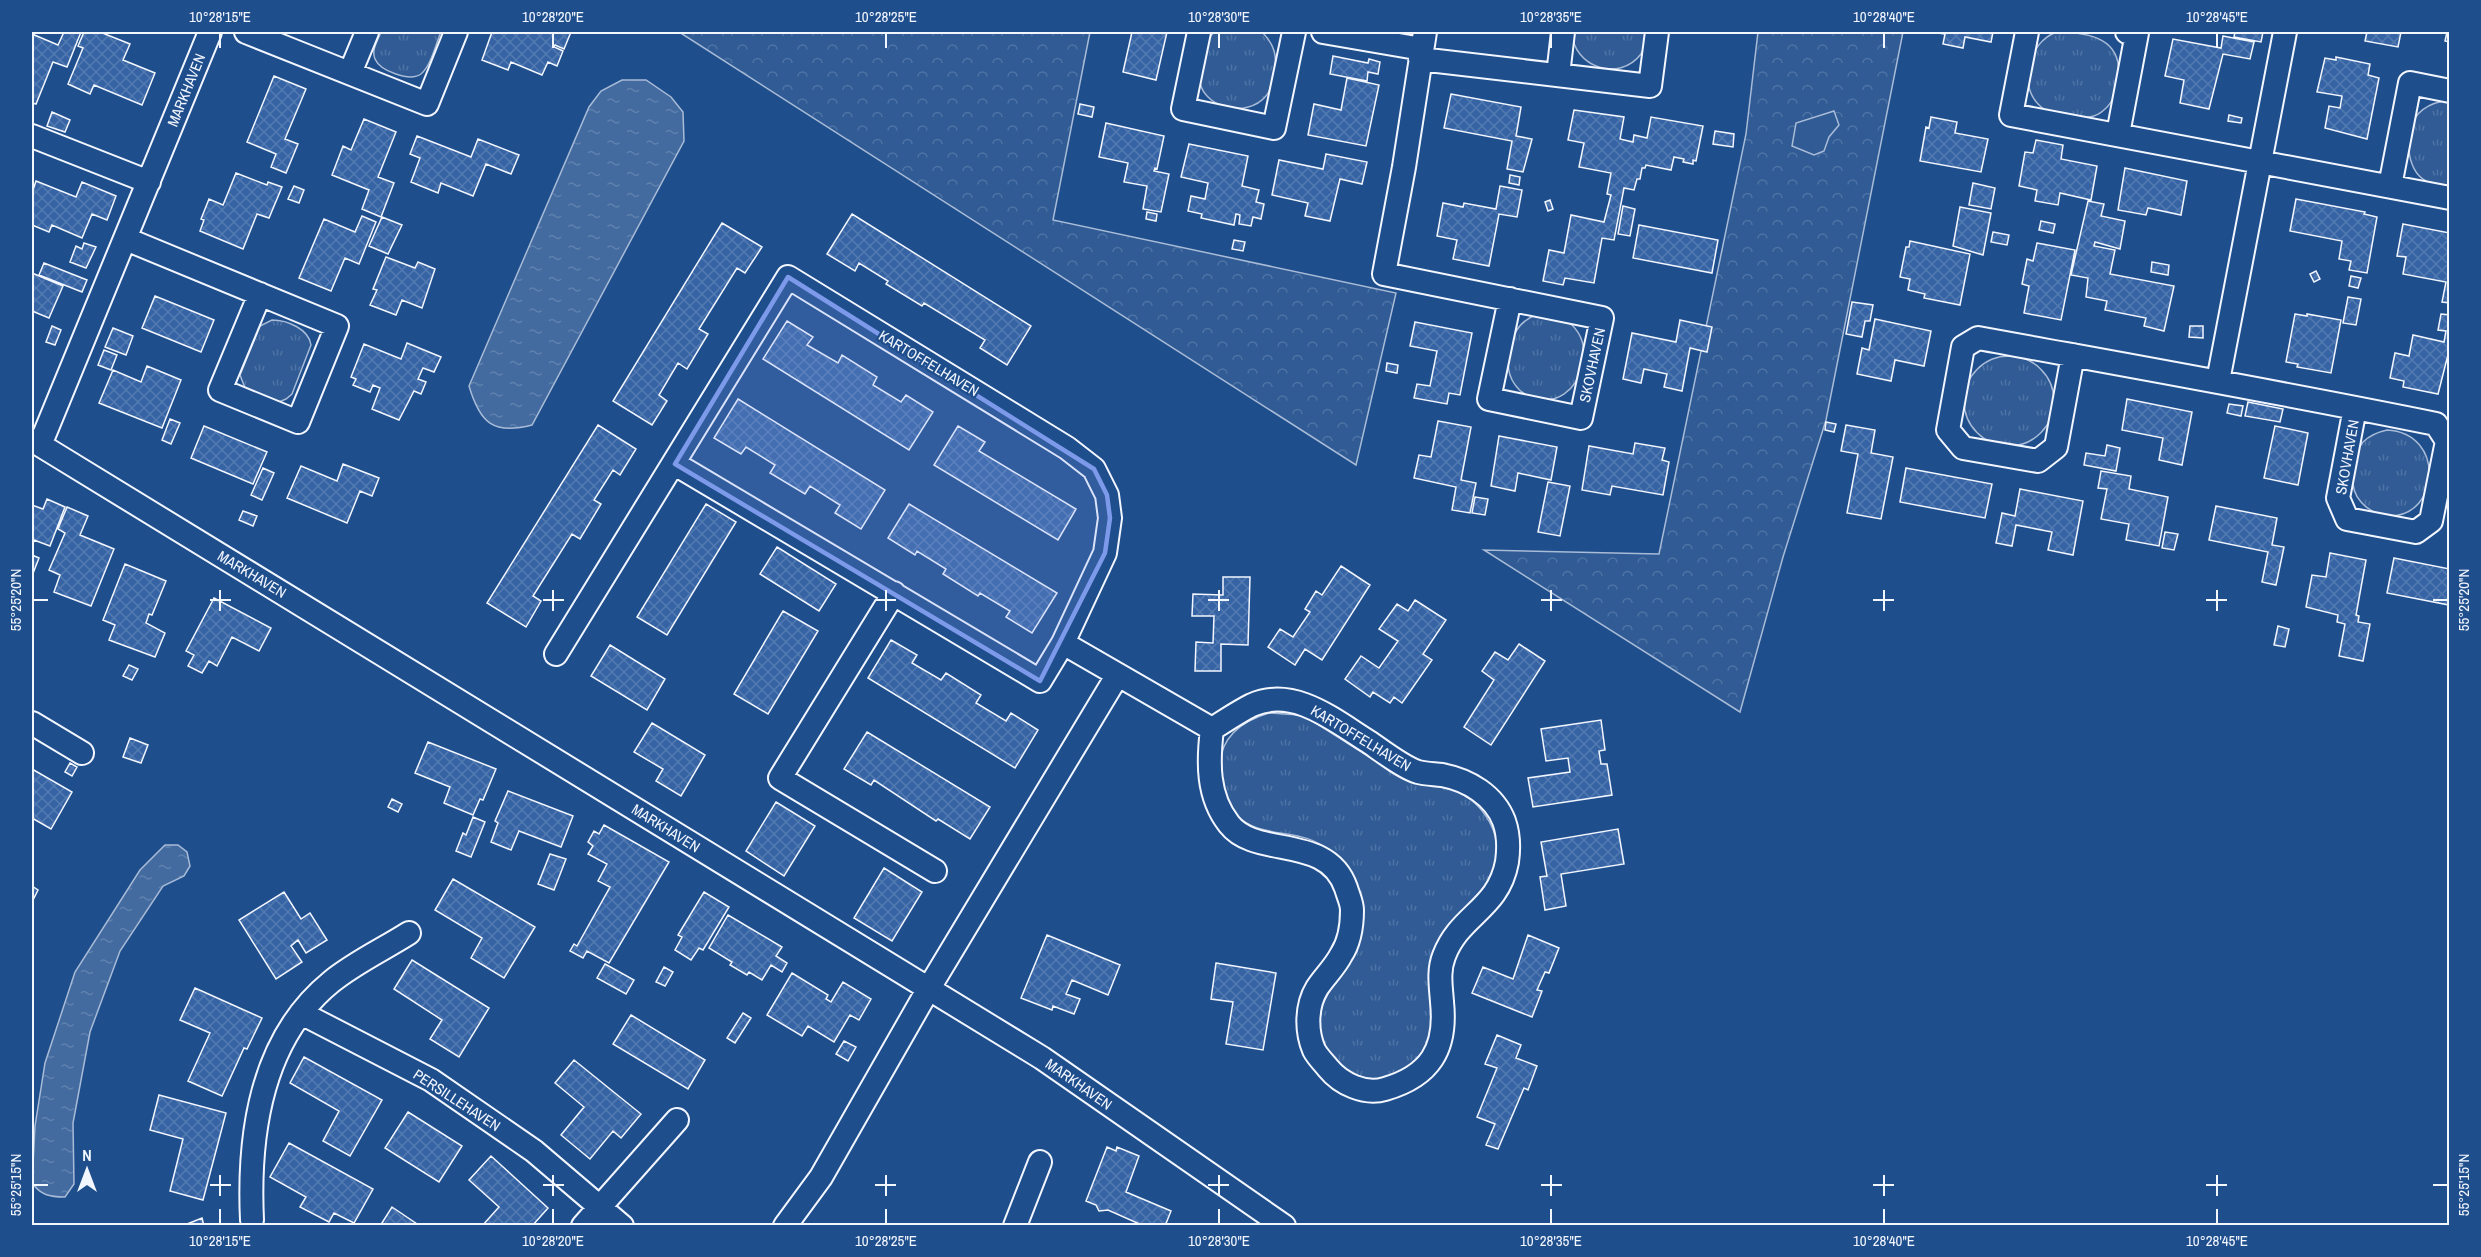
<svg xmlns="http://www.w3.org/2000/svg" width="2481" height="1257" viewBox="0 0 2481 1257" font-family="'Archivo Narrow',sans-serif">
	<defs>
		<pattern id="grass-tufts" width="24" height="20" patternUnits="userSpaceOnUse" patternTransform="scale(1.5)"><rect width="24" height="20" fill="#305b95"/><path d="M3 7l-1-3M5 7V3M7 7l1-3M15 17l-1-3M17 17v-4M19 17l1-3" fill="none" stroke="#4e73a5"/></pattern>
		<pattern id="forest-crowns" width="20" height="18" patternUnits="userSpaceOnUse" patternTransform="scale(1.5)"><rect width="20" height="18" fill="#305b95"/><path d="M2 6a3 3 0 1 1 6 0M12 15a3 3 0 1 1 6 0" fill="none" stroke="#4e73a5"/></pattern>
		<pattern id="water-ripples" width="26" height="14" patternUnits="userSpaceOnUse" patternTransform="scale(1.5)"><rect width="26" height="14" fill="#446ba0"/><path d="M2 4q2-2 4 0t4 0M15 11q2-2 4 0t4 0" fill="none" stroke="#5f81ae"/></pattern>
		<pattern id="building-cross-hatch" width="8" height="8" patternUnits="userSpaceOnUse" patternTransform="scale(1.5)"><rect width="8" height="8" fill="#3563a3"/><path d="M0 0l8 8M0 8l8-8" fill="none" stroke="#537ab1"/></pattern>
	</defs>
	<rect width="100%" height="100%" fill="#1f4e8c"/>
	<path fill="url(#grass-tufts)" stroke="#a8bbd7" stroke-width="1.5" d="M381,32H441C436,43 431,66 421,74C410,82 380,71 375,59C371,50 378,40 381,32Z
		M1214,32H1262C1274,44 1278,56 1274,74C1272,82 1272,89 1266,96C1247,119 1199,109 1199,75C1199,69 1202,62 1204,57C1206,47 1207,39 1214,32Z
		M1572,32H1648C1647,39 1646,47 1641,54C1619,83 1573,67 1572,32Z
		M2057,32C2090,32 2124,39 2118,80C2116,92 2114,101 2105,109C2095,119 2085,118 2071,116C2062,115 2052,115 2045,110C2015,90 2027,42 2057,32Z
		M2443,101H2449V187C2442,185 2433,185 2426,181C2405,170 2404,131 2418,114C2425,106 2434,103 2443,101Z
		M1535,315L1570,323C1583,335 1586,348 1582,365C1570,421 1500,404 1509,354C1513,335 1516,324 1535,315Z
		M272,320C287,320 309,329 311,345L292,394L286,399L279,402L245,388L240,375L260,326Z
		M1964 401a45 45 0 1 1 90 0a45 45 0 1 1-90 0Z
		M2387,430C2446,433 2440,517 2389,516C2379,515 2368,510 2361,502C2348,488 2350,456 2363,442C2370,435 2378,432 2387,430Z
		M1269,713L1300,715L1311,720L1404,779C1420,785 1438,783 1454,790C1485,803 1504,836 1495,869C1493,874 1492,882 1489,887C1471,911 1442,921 1433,954C1431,964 1433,977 1433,987C1434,1032 1433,1071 1380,1079C1366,1082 1352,1075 1341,1067C1332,1060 1327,1051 1323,1040C1306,997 1355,972 1361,930C1363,924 1364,914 1362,907C1360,900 1335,856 1329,851C1305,828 1268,839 1242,820C1228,810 1223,797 1220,781C1215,744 1235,723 1269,713Z"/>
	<path fill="url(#forest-crowns)" stroke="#a8bbd7" stroke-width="1.5" d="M679,32H1090L1053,220L1396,293L1356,465Z
		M1758,32H1903L1826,420L1783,557L1740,712L1484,550L1659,554L1746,134Z"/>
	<path fill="#305b95" stroke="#a8bbd7" stroke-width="1.5" d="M1834,111L1839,125L1829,137L1824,151L1814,155L1792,146L1796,123Z"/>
	<path fill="url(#water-ripples)" stroke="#a8bbd7" stroke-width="1.5" d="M622,80H646L671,97L683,112L684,141L532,425C493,435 480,423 469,386L589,107L601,91Z
		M165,845H178L187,852L190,866L184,876L163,886L120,951L90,1032L73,1123L74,1184L65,1197C49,1197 41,1195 32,1183L35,1126L45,1063L75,972L140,870Z"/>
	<path fill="url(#building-cross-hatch)" stroke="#f2f6ff" stroke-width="1.5" d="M64,32H81L67,67L53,62L36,104L32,103V34L58,45Z
		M84,32H100L130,44L123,60L155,73L142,105L94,85L90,94L68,84L83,48L78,46Z
		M492,32H571L564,49L555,45L554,47L563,51L557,66L548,62L542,75L511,62L508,70L482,60Z
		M1132,32H1167L1156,80L1123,72Z
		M1931,32H1993L1991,42L1965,37L1963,48L1943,44L1945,34Z
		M2235,32H2263L2261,42L2234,37Z
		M2367,32H2401L2398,47L2365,41Z
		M2447,32H2450V42L2445,41Z
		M2223,36L2254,42L2250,59L2223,54L2209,109L2180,103L2184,80L2165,76L2173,39L2221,48Z
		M1333,56L1368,63L1369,59L1380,62L1378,74L1368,72L1367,81L1330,74Z
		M2336,57L2370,64L2368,75L2379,78L2367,139L2325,128L2329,106L2340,108L2342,96L2317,92L2325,58L2336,60Z
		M274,76L306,89L285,139L298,144L286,173L271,167L276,154L247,142Z
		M1347,78L1379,85L1366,146L1308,135L1314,104L1341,110Z
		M1451,94L1521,107L1516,136L1532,139L1523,172L1507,169L1512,141L1444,128Z
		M1080,104L1094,107L1092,117L1078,114Z
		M1574,110L1624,117L1620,139L1633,142L1634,135L1647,138L1651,117L1703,126L1696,161L1693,160V164L1683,162L1684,159L1674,157L1671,170L1646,165L1645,168H1642L1640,179H1637L1634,190L1624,188L1614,240L1602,238L1594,283L1565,278L1563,285L1543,281L1549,250L1564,253L1571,215L1604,222L1611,195L1607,194L1611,173L1579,167L1584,143L1568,140Z
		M52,112L70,120L65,132L47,126Z
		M2229,115L2242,118L2241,123L2228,121Z
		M1931,117L1957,122L1955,133L1988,139L1981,172L1920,161L1926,127L1929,128Z
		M364,119L396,132L378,177L394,183L381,217L362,209L369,190L332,175L343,146L351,150Z
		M1106,123L1164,136L1157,169L1155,168L1154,171L1169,174L1161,212L1143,209L1147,186L1124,182L1128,163L1099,157Z
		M1715,131L1734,134L1733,147L1713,144Z
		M417,136L471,157L478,139L519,155L511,174L486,164L473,196L441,183L438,193L411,182L420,158L410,154Z
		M2036,140L2063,145L2061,159L2097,166L2091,200L2060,193L2058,205L2035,201L2037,190L2019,186L2025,152L2033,153Z
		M1189,144L1248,156L1242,186L1259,190L1256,202L1264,204L1261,219L1253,217L1251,226L1239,224L1240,215L1236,214L1234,225L1201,218L1202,214L1188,211L1191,196L1205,199L1208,183L1181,177Z
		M1326,154L1367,162L1362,184L1340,179L1330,221L1305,216L1308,203L1272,195L1279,160L1323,169Z
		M2125,168L2187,181L2181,215L2148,208L2146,215L2118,210Z
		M236,173L267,185L268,182L282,187L269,218L257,214L243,249L200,231L204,220L201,219L209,199L223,205Z
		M1510,175L1520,177L1519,185L1509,183Z
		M36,181L76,197L82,182L116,196L107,220L92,214L82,238L52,225L49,232L32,225V193Z
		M1973,183L1995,188L1991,209L1969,205Z
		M294,186L304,190L299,203L288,199Z
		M1500,186L1522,190L1517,217L1499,214L1489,266L1453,259L1457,240L1437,236L1443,203L1463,207L1464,203L1496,209Z
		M2296,199L2365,212L2364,214L2377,217L2367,273L2349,270L2351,261L2339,259L2342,241L2290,231Z
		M1550,200L1553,209L1548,211L1545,202Z
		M2088,201L2104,204L2101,216L2125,221L2120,249L2095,242L2094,246L2115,250L2110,274L2174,286L2164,331L2144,326L2146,318L2105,310L2107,301L2086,297L2088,278L2071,275Z
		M1623,206L1635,209L1630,236L1618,234Z
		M1960,207L1991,213L1983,255L1953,246Z
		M1147,212L1157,214L1156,221L1146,219Z
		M852,214L1031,326L1007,365L980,348L985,340L924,303L922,306L886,284L888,281L859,263L855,271L827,254Z
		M362,216L376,222L359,264L345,258L331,291L299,278L324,219L355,232Z
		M382,217L402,225L388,254L369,246Z
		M2041,221L2055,224L2053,233L2039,230Z
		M722,223L762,247L745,273L737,268L699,329L708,334L687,369L678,363L659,395L667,401L652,425L613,401Z
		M2403,224L2450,233V303L2442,302L2446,282L2403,274L2406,257L2397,256Z
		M1639,225L1718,240L1712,273L1633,258Z
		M1993,232L2009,235L2007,245L1991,242Z
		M1234,240L1245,242L1243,251L1232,249Z
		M1910,241L1970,254L1960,305L1924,298L1925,294L1908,290L1910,279L1900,277L1906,247H1909Z
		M84,243L96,247L86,268L70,262L76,246L82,249Z
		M2037,243L2075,250L2061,320L2024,313L2029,286L2022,284L2027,259L2033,261Z
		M386,257L415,268L418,262L435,269L422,308L402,300L396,315L370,305L377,290L373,289Z
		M2152,262L2169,265L2168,275L2151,272Z
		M44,263L87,280L82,292L39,275Z
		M2316,271L2320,279L2314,282L2310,274Z
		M32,273L63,286L49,318L32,311Z
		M2351,276L2361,278L2358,288L2349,286Z
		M155,296L214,320L201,352L142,328Z
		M2348,297L2361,299L2356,325L2343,323Z
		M1852,302L1873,305L1870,321H1865L1862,337L1846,334Z
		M2295,314L2307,316V314L2341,320L2331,373L2297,367L2298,364L2286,362Z
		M2441,314L2450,315V347L2438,394L2403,387L2404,381L2390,378L2395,353L2409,356L2413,335L2444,342L2446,331L2438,330Z
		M1875,319L1931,331L1924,366L1895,360L1891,381L1857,374L1862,348L1869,350Z
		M1680,320L1712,327L1707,352L1690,348L1682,391L1664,387L1667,374L1644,369L1641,383L1623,379L1632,333L1676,342Z
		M787,321L813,337L807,345L838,363L842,355L877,377L873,385L901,402L906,395L933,412L909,450L763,359Z
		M1415,322L1472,333L1460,395L1449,393L1447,404L1414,398L1417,384L1430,386L1437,351L1410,346Z
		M52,326L61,330L55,345L46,342Z
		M2190,326H2203V338L2189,337Z
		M113,328L133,336L126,355L105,347Z
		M407,343L441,357L434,372L423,368L418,379L426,382L421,394L414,391L399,420L372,409L380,388L373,385L370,392L353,385L356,379L351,377L364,344L401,359Z
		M104,350L117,355L111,370L98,365Z
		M1387,363L1398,365L1397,373L1386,371Z
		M147,366L181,380L162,428L99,403L113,370L141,382Z
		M738,399L885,490L861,529L835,513L840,505L810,486L805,494L770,473L775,465L746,447L741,454L714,438Z
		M2127,399L2192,412L2182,465L2159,460L2163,438L2122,430Z
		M2248,402L2283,409L2280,422L2245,416Z
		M2229,404L2243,406L2241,416L2227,413Z
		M170,419L180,423L171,444L162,440Z
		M1438,421L1471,427L1461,480L1476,483L1470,513L1452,510L1456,487L1414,478L1419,455L1431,457Z
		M1826,422L1836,424L1834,432L1825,430Z
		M598,425L636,449L620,475L613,470L594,500L601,504L580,539L572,534L533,596L541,601L526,627L487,603Z
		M1846,425L1875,430L1871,453L1893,457L1881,519L1847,513L1858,454L1841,451Z
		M204,426L267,452L253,484L191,458Z
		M958,426L985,442L979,451L1076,509L1058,540L934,465Z
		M2275,426L2308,433L2298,485L2264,478Z
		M1499,436L1557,447L1551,480L1518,473L1515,491L1491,486Z
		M1635,443L1665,448L1662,460L1669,462L1663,495L1612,486L1610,495L1582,490L1589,446L1633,454Z
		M2107,445L2120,448L2116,471L2084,465L2086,453L2105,456Z
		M343,464L379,478L372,496L360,491L347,523L287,498L301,466L337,481Z
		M263,468L274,473L262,500L251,495Z
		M1906,468L1992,484L1985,518L1900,502Z
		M2101,471L2131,476L2129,489L2168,497L2159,546L2126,540L2129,524L2101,519L2107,489L2098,488Z
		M1548,482L1570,486L1560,536L1538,532Z
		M2020,489L2083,501L2073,555L2048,550L2052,532L2016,525L2012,546L1996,543L2002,513L2015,516Z
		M1475,497L1488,499L1485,515L1472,513Z
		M47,499L65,507L50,546L34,540L32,547V505L43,509Z
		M706,504L736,522L667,635L637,617Z
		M909,504L1057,593L1032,633L1006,617L1010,611L980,593L978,596L943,574L946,569L917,551L915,555L888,538Z
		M2216,506L2277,518L2272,545L2284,547L2276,585L2262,582L2268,552L2209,540Z
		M67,507L88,516L80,535L114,549L91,606L54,592L60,575L49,570L65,533L58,529Z
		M243,511L257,516L253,526L239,520Z
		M2165,532L2178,534L2174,550L2162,548Z
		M777,547L836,584L819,611L760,574Z
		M2330,553L2366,560L2356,615L2359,616L2358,622L2370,624L2363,661L2339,656L2345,624L2337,622L2338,615L2306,607L2312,575L2326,577Z
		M32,555L39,558L32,576Z
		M2394,558L2450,569L2449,605L2387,593Z
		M125,564L166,581L152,615L149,614L146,623L165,633L155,657L109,640L115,625L103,620Z
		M1341,566L1370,585L1322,660L1305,649L1295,665L1268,647L1280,629L1293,637L1310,612L1305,609L1316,591L1322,595Z
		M1223,577H1250L1248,645L1221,644V671H1195L1196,642L1213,643L1214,616H1192L1193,594L1223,595Z
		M214,598L271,628L259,651L232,637L217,666L209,661L202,673L188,666L194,655L186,651Z
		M1415,600L1446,620L1423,654L1432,660L1402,703L1394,697L1390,703L1373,692L1370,697L1345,679L1361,656L1379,668L1398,641L1379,629L1397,604L1408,611Z
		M783,611L818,631L768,714L734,694Z
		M2278,626L2289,629L2285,647L2274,645Z
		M891,640L917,655L912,663L941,680L946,673L981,695L976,703L1006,721L1011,713L1038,730L1015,768L868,678Z
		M1519,644L1545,661L1491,745L1464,727L1494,680L1482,671L1495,652L1508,660Z
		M610,645L665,679L647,710L591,676Z
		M129,665L138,669L132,680L123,676Z
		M1601,720L1605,750L1599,751L1601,764H1607L1612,795L1533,807L1528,778L1570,772L1568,758L1546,761L1541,729Z
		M652,723L705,755L681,796L656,781L663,769L634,752Z
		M867,732L990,807L970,839L938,819L936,821L874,780L871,785L844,769Z
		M130,738L148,745L141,763L123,757Z
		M428,742L496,769L483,800L480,799L473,815L444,803L450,787L415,773Z
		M70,763L77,767L72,776L65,772Z
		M32,769L72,792L51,829L32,818Z
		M508,791L573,816L561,847L519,831L511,850L491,842L498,823L495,821Z
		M392,799L402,804L398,812L388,807Z
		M776,802L815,826L784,876L746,851Z
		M473,817L485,822L471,857L456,851L463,833L466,835Z
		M604,825L669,862L609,963L587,951L583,958L570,951L574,944L577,946L610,887L598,881L607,864L588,854L593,846L588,842L594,831L599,834Z
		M1618,829L1624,864L1561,874L1566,906L1545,910L1540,877L1547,876L1541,842Z
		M550,854L566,859L554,890L538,884Z
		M884,868L922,892L892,941L854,918Z
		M453,879L535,927L504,978L471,958L482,938L435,910Z
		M32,886L38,890L34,898L32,896Z
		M284,892L301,919L310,913L327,940L306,953L298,940L291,946L302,962L276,979L239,920Z
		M704,892L729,907L703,950L699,948L691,960L675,950L682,937L678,935Z
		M728,915L782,947L776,956L787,963L782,972L771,965L762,980L749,972L747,975L730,965L732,962L709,948Z
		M1047,935L1120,965L1108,995L1072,980L1066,994L1080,999L1074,1014L1053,1006L1052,1010L1021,998Z
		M1528,935L1559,948L1549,973L1545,972L1537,990L1542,991L1532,1017L1472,993L1483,967L1513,979Z
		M412,960L489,1008L459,1057L430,1039L442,1020L394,989Z
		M1216,963L1276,973L1263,1050L1226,1044L1233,1002L1211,999Z
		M605,964L634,980L626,994L597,978Z
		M664,967L673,972L665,986L656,982Z
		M792,973L828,995L826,999L831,1002L843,982L871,999L859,1020L850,1015L834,1042L808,1026L802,1036L767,1015Z
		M195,988L262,1018L247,1049L244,1048L222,1096L188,1081L210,1033L180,1020Z
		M743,1013L751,1018L735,1043L727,1038Z
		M631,1015L705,1060L688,1089L613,1044Z
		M1497,1035L1521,1045L1516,1058L1537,1066L1528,1090L1524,1088L1498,1149L1486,1145L1495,1124L1477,1117L1497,1068L1485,1064Z
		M844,1041L856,1047L848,1061L836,1054Z
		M304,1057L382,1100L350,1156L323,1141L339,1111L290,1083Z
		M574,1060L641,1114L621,1138L613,1131L590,1159L561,1135L584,1107L555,1083Z
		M159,1095L226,1113L203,1200L170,1191L183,1139L150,1130Z
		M408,1112L462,1146L439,1182L385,1148Z
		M289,1143L373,1189L354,1223L334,1213L329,1222L300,1207L306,1197L270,1177Z
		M1107,1147L1116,1151L1117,1147L1139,1156L1126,1192L1171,1211L1165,1226H1144L1108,1210L1099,1211L1096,1205L1086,1201Z
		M491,1156L548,1208L532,1226H482L499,1207L469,1180Z
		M392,1207L420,1226H380Z
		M202,1218L204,1226H182Z"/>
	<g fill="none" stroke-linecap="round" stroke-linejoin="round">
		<defs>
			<path id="minor" d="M246,32L427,104L456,32
				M1199,32L1183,109L1274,128L1294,32
				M1323,32L1422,49
				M1425,32L1404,167L1384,274L1602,318L1581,418L1489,399L1510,299
				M2027,32L2011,115L2450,198
				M1420,59L1650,86L1657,32
				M350,73L367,32
				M1558,75L1563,32
				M2118,134L2137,33L2127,32
				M32,136L149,182
				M2390,186L2410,83L2450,91
				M126,239L337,326L298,422L220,390L260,294
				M2073,355L2056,447L2038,461L1963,448L1948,430L1963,347L1978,338C2131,366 2284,393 2436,424L2447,441L2431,521L2416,532L2347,519L2338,498L2355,408
				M2218,381L2285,32
				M32,440L1042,1058L1284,1226
				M40,445L210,32
				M675,464L1040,681L1063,643
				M894,593L780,778L935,871
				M556,654L788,277L1067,448L1094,469L1107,495L1110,518L1105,553L1063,643L1212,729C1225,721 1238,712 1252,705C1294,686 1335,721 1369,742C1382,751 1404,768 1418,772C1426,774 1434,774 1442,775C1468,780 1494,795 1504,821C1509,835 1509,848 1507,862C1498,910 1460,914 1444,956C1438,971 1441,987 1442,1002C1447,1049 1430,1076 1385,1089C1365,1095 1341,1084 1328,1068C1324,1063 1317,1056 1314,1050C1306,1031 1306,1006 1317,988C1324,977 1335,967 1341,955C1349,943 1352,925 1352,910C1352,903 1348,895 1346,888C1327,833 1256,859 1229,824C1207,796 1208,762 1212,729
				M32,723L82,753
				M301,1013L431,1080L534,1151L622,1226
				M252,1220C248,1135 261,1039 331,982C354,963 384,949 409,933
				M583,1226L677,1120
				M785,1226L821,1177L929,988L1117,676
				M1015,1226L1040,1162"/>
		</defs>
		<use href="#minor" stroke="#f2f6ff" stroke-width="26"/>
		<use href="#minor" stroke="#1f4e8c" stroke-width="22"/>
	</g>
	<path fill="#7d9aea" fill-opacity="0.2" stroke="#7d9aea" stroke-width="4.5" stroke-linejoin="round" d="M788,277L1094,469L1107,495L1110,518L1105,553L1040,681L675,464Z"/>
	<path fill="none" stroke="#f2f6ff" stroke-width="2" d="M220,33V48M553,33V48M886,33V48M1219,33V48M1551,33V48M1884,33V48M2217,33V48M220,590V611M553,590V611M886,590V611M1219,590V611M1551,590V611M1884,590V611M2217,590V611M33,600H48M210,600H231M543,600H564M875,600H896M1208,600H1229M1541,600H1562M1873,600H1894M2206,600H2227M2433,600H2448M220,1175V1196M553,1175V1196M886,1175V1196M1219,1175V1196M1551,1175V1196M1884,1175V1196M2217,1175V1196M33,1185H48M210,1185H231M543,1185H564M875,1185H896M1208,1185H1229M1541,1185H1562M1873,1185H1894M2206,1185H2227M2433,1185H2448M220,1209V1224M553,1209V1224M886,1209V1224M1219,1209V1224M1551,1209V1224M1884,1209V1224M2217,1209V1224"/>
	<g text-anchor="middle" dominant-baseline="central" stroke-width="4.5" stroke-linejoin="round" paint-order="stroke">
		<g font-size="15" fill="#f2f6ff" stroke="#1f4e8c">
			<text transform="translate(186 90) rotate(-68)">MARKHAVEN</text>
			<text transform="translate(929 363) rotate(31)">KARTOFFELHAVEN</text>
			<text transform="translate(1592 365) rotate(-78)">SKOVHAVEN</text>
			<text transform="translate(2347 457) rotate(-80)">SKOVHAVEN</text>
			<text transform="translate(252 574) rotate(31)">MARKHAVEN</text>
			<text transform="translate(1361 738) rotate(31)">KARTOFFELHAVEN</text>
			<text transform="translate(666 828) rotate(32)">MARKHAVEN</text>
			<text transform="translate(1079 1084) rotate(35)">MARKHAVEN</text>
			<text transform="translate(457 1100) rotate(33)">PERSILLEHAVEN</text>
		</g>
	</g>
	<rect width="2481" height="1257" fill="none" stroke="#1f4e8c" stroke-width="66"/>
	<g transform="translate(87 1170)" stroke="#1f4e8c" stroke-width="4.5" paint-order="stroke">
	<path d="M0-4.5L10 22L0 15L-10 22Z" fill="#f2f6ff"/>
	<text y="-9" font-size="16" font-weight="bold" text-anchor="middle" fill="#f2f6ff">N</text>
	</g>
	<rect x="33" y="33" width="2415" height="1191" fill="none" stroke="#f2f6ff" stroke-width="2"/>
	<g font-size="15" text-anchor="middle" fill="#f2f6ff">
		<text x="220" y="22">10°28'15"E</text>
		<text x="553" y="22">10°28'20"E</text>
		<text x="886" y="22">10°28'25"E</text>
		<text x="1219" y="22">10°28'30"E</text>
		<text x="1551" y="22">10°28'35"E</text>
		<text x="1884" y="22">10°28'40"E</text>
		<text x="2217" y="22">10°28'45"E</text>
		<text transform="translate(16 600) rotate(-90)" y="5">55°25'20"N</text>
		<text transform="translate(2464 600) rotate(-90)" y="5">55°25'20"N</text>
		<text transform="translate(16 1185) rotate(-90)" y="5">55°25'15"N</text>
		<text transform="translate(2464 1185) rotate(-90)" y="5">55°25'15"N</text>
		<text x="220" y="1246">10°28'15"E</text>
		<text x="553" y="1246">10°28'20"E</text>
		<text x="886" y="1246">10°28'25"E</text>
		<text x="1219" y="1246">10°28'30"E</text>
		<text x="1551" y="1246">10°28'35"E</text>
		<text x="1884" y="1246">10°28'40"E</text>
		<text x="2217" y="1246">10°28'45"E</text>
	</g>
</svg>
